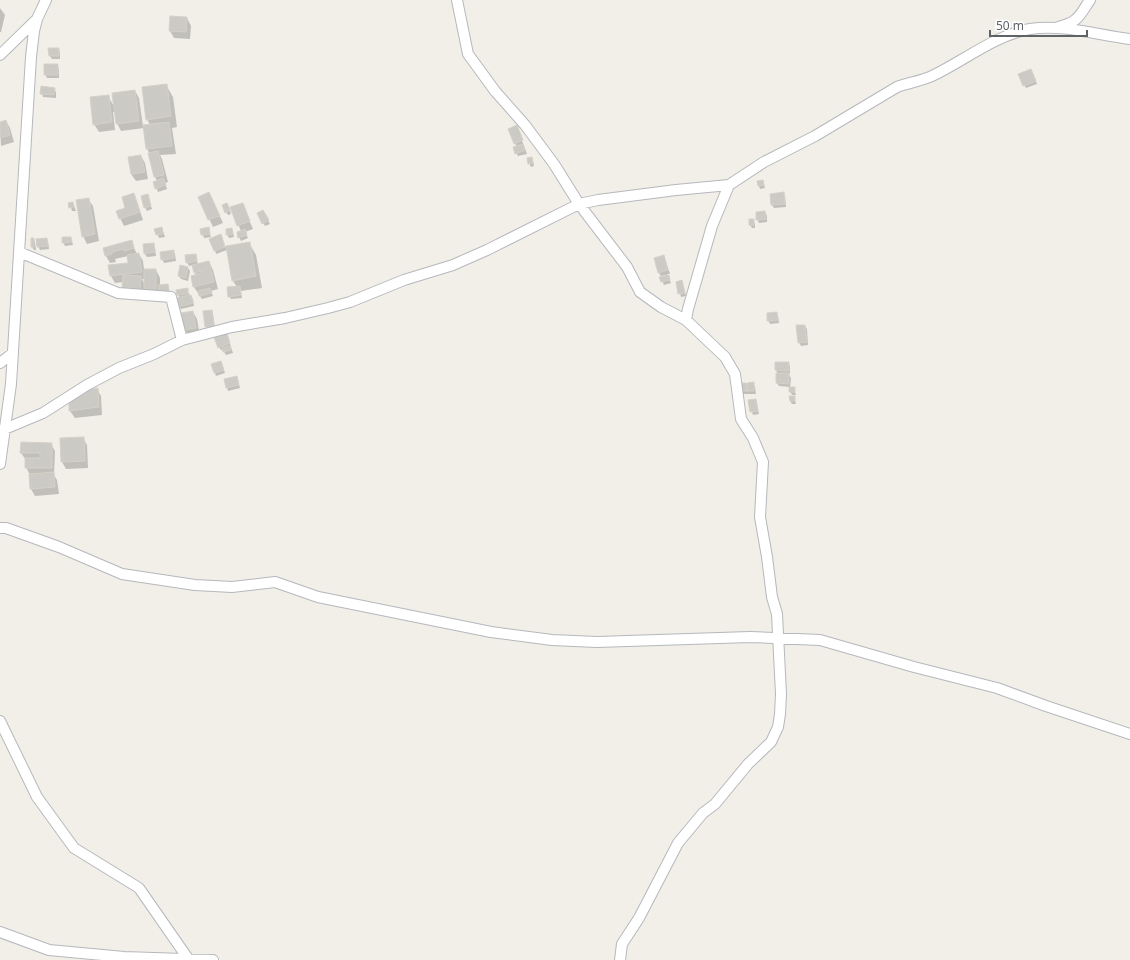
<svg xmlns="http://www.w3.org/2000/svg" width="1130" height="960" viewBox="0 0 1130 960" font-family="'Noto Sans',sans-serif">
	<rect width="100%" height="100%" fill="#f1efe8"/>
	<path fill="#0003" fill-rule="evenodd" d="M0,8L5,15L1,32H0Z
		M187,18L191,26L190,39L174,38L170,31Z
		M58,49L60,52V59H52L50,56Z
		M57,66L59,69V78H47L45,74Z
		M1033,73L1037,84L1026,88L1024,85Z
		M166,85L173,97L177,127L172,128L176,154L160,155L162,159L168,182L165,183L167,189L158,192L154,182L157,181L155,177L150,154L147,149L144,128L121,131L117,123L115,112H113L115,130L99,132L94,124L108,96L115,108L135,91L139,98L143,126L150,125L147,119Z
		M54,89L56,92V98L43,97L42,93Z
		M6,121L10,128L14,142L1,146L0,123Z
		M518,130L527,154L518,156L516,153L517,147L515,143Z
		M141,156L145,163L148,179L136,181L131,174L129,158Z
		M531,158L533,161L534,166L531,167L529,163Z
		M763,181L765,188L760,189L759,186Z
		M209,193L223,223L213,227L199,197Z
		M783,193L785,196L786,207L774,208L772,205L771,194Z
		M133,195L137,202L143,220L124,226L120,218Z
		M148,196L152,209L147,211L145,207Z
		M88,199L93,206L99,241L87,244L83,236Z
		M73,203L76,211H72L70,204Z
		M242,204L253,229L245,232L248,238L241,241L239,237L241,231L231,208Z
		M229,207L231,214L228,215L226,212Z
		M263,211L270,224L265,226L258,213Z
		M765,212L767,216V222L759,223L757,219Z
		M753,220L755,224V228H752L750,225Z
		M162,228L165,237L159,238L156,230Z
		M208,228L211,237L204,238L201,229Z
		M232,229L234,237L229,238L227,234Z
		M71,238L73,245L65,246L63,242Z
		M33,239L35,242L36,250H34L32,247Z
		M46,239L48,242L49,249L40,250L38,246Z
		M222,239L225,247L249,243L256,255L262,288L241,291L242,298L231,299L229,296L237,287L233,281L227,250L216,254L215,250Z
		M131,242L137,254H139L143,261L144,270H156L160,278V286L168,285L170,294L143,297L124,282L115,283L111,276L130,264L128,256L115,259L116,262L110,263L106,256L104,249ZM142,279H145V286Z
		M153,244L155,248L156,256L147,257L145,254Z
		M173,251L175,254L176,261L164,263L162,259Z
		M196,255L198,265L209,262L213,270L218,289L211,291L213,296L202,299L194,287L192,277L196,276L193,265L189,266L187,262Z
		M664,256L670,274H667L671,283L664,285L661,278L666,276V275L661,276L659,273Z
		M188,268L190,271L188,281L181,279L179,276Z
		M682,281L686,296L681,297L677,282Z
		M187,289L190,296H191L193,299L194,306L181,309L179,306L180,298L178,295Z
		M211,311L213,314L215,329L208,330L206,326Z
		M193,312L197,319L200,336L190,337L185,330L182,314Z
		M776,313L778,316L779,323L770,324L768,320Z
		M805,326L807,329L808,345L801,346L799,342Z
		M228,338L233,353L226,355L223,350H221L219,347Z
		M221,362L225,373L216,376L215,373Z
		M788,363L790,366V374L788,373L791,378L790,388H794L796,395H792L790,391V387L779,386L777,383L778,374L776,370Z
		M237,377L240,388L228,391L227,387Z
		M753,383L755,387L756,394H743L740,384Z
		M97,389L101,396L102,415L75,418L70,411Z
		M794,397L796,404H792L790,401Z
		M756,400L759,414L753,415L749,401Z
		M83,438L87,445L88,468L66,469L62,462Z
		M51,444L55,451L54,475L57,480L59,494L35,496L31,489L30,475L26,467V460L21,453Z"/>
	<path fill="#cccac5" stroke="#d6d1c6" d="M170,16L187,17L186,32L169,31Z
		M48,48H59V56H49Z
		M44,64H58V75H44Z
		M1031,69L1036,81L1023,86L1018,74Z
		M167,84L171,116L146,120L142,87Z
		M41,86L55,88L54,95L40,94Z
		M135,90L139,121L116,124L112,93Z
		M109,95L112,122L93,125L90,97Z
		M6,120L10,135L0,138V122Z
		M169,122L172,146L146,149L143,125Z
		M517,125L523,140L514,144L508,129Z
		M523,144L525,150L515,154L513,147Z
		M158,151L164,175L154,177L148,153Z
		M141,155L145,172L131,174L128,157Z
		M532,157L533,163L528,164L527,158Z
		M163,178L166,185L155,189L153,182Z
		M763,180L764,185L758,186L757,181Z
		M209,192L220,216L208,220L198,197Z
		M784,192L785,204L771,205L770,194Z
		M134,193L140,212L119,219L116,211L125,208L122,197Z
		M148,194L151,206L144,208L141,196Z
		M89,198L95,234L82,237L76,200Z
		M73,202L74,207L69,208L68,203Z
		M227,203L230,210L225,213L222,205Z
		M243,203L250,221L237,226L230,207Z
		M263,210L269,220L262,224L257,213Z
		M765,211L766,219L756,220V212Z
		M749,219H754V225H749Z
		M162,227L163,234L156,235L154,229Z
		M209,227L210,234L201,235L200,229Z
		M232,228L233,234L226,235V229Z
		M245,229L247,235L238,238L237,232Z
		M221,234L225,247L214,251L209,239Z
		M62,237H71L72,242L62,243Z
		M31,238H34V247H31Z
		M47,238L48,246L37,247L36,239Z
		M132,240L134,248L124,251L123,249L112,252V254L105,256L103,248Z
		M250,242L256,276L232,281L226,246Z
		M154,243L155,252L144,254L143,244Z
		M174,250V258L161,260L160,252Z
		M139,253L142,272L110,276L108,265L128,263L127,255Z
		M196,254L197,261L186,263L185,255Z
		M664,255L668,270L658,273L654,258Z
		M209,261L214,282L193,287L191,276L202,273V271L194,273L192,265Z
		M180,265L188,267L186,278L178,276Z
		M144,269H156V291H144Z
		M123,275L141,276L140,290L122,289Z
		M669,275L670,280L661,282L659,277Z
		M682,280L685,293L678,294L676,282Z
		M168,284L169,291L159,292L158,285Z
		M240,286L241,295L228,297L227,287Z
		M188,288V294L177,295L176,290Z
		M210,288L212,293L199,296L198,291Z
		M191,295L193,303L178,307L176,298Z
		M212,310L214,325L205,327L203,311Z
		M193,311L196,328L184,330L181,313Z
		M777,312L778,320L767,321V313Z
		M796,325H805L807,342L798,343Z
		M227,333L230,343L218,348L214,337Z
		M230,346L231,350L223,352L222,348Z
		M221,361L224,370L214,373L211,364Z
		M775,362H789V371L775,370Z
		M776,373H789V384L776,383Z
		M237,376L239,385L226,388L224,379Z
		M754,382V391H747V383Z
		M739,383H746L747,391H740Z
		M789,387H795V392H789Z
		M98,388L99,407L69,411V399L89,389Z
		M789,396H795V401H790Z
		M756,399L758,411L750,412L748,400Z
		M84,437L85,461L61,462L60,438Z
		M21,442L52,443V468H25V458H40V453H20Z
		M54,472L55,487L30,489L29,474Z"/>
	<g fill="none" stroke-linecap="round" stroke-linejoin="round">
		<defs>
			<path id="street" d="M457,0L468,54L495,91L525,125L554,164L579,204L627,267L640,292L661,307L686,320L725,357L735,374L741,419L753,438L763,462L760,517L767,557L772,597L777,614L781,694L780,714L778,727L771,742L748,764L715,804L703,813L678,843L639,918L622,944L620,960
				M1058,27C1079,22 1079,16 1090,0
				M0,55L37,19
				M19,252L118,293L171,297L182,340
				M686,320L688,309L712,226L729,185
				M0,363L13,353
				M0,431L43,413L87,385L119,368L154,354L182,340L232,327L285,318L328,308L350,302L404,280L453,265L487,250L579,204L598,200L676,190L729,185L764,162L815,136L897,87C908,83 921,81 932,76C964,61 995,35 1030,29C1064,24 1097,35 1130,39
				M0,464L11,384L31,57L34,31L37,19L46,0
				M0,528H6L59,547L122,574L195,585L232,587L275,582L318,597L491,632L552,640L597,642L750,637L820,640L914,667L997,688L1046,706L1130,734
				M0,721L37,797L74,848L139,888L189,960
				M0,932L49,950L124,957L213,960"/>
		</defs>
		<use href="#street" stroke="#b5b8bc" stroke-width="12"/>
		<use href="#street" stroke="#fff" stroke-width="10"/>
	</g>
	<path d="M990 30v6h97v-6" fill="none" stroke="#5f6368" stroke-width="2"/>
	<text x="996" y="30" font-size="12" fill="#5f6368" stroke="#ffffff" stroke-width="3" paint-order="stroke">50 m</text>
</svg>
